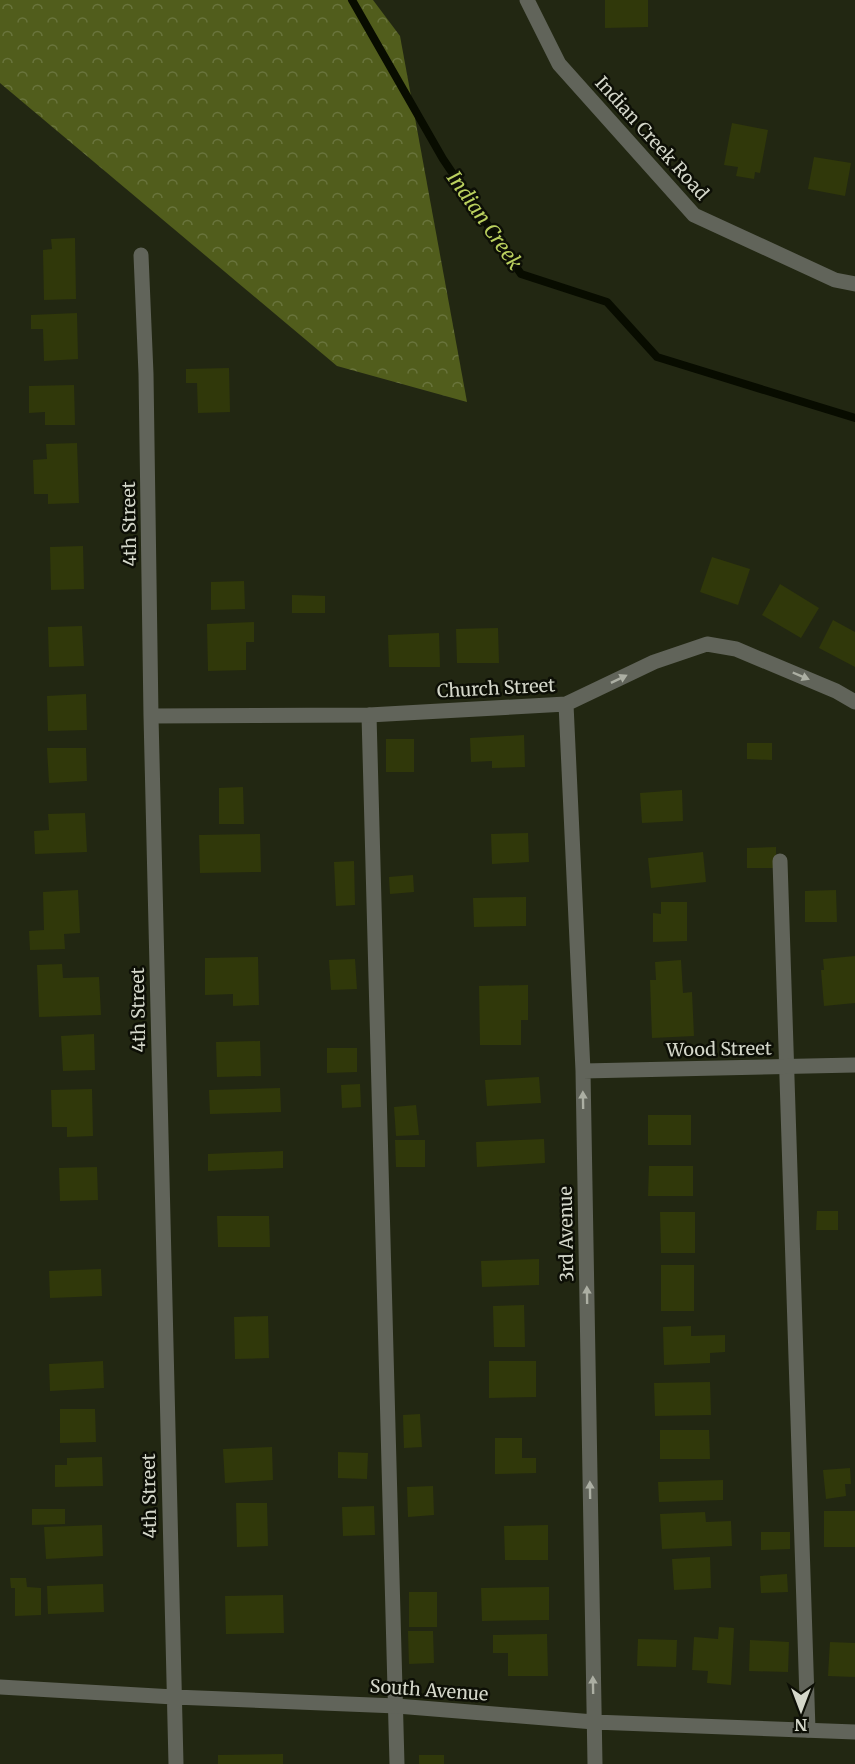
<svg xmlns="http://www.w3.org/2000/svg" width="855" height="1764" viewBox="0 0 855 1764" font-family="Merriweather,serif">
	<defs>
		<pattern id="forest-crowns" width="20" height="18" patternUnits="userSpaceOnUse" patternTransform="scale(1.5)"><rect width="20" height="18" fill="#515d1c"/><path d="M2 6a3 3 0 1 1 6 0M12 15a3 3 0 1 1 6 0" fill="none" stroke="#69743c"/></pattern>
	</defs>
	<rect width="100%" height="100%" fill="#222712"/>
	<path fill="url(#forest-crowns)" d="M0,0H373L400,36L467,402L337,366L0,83Z"/>
	<g fill="none" stroke-linecap="round" stroke-linejoin="round">
		<path stroke="#080c00" stroke-width="8" d="M352,0L443,159L521,274L607,302L657,357L855,418"/>
	</g>
	<path fill="#30380a" d="M605,0H648V27L605,28Z
		M732,123L768,130L760,173L755,172L754,179L736,176L738,167L724,165Z
		M814,157L851,163L845,196L808,189Z
		M75,238L76,299L44,300L43,250L52,249L51,239Z
		M77,313L78,359L44,361L43,329H31V315Z
		M229,368L230,412L198,413L197,383H186V369Z
		M74,385L75,425H45V412L29,413V386Z
		M77,443L79,503L48,504V494H34L33,460L47,459L46,444Z
		M83,546L84,589L51,590L50,547Z
		M712,557L750,569L738,605L700,592Z
		M244,581L245,609L211,610V582Z
		M780,584L819,608L801,638L762,615Z
		M292,595L325,596V613H292Z
		M833,620L855,632V667L819,648Z
		M254,622V642H246V670L208,671L207,624Z
		M82,626L84,666L49,667L48,627Z
		M498,628L499,663H457L456,629Z
		M439,633L440,667H389L388,635Z
		M86,694L87,730L48,731L47,696Z
		M524,735L525,767L492,768V761L471,762L470,738Z
		M386,739H414V772H386Z
		M747,743H772V760L747,759Z
		M47,748H86L87,781L49,783Z
		M243,787L244,824H219V788Z
		M682,790L683,821L642,823L640,793Z
		M85,813L87,852L35,854L34,831L49,830L48,814Z
		M528,833L529,862L492,864L491,834Z
		M260,834L261,872L200,873L199,835Z
		M776,847V868H747V848Z
		M703,852L706,882L651,888L648,858Z
		M354,861L355,905L336,906L334,862Z
		M413,875L414,892L390,894L389,877Z
		M78,890L80,933L64,934L65,949L30,950L29,931L44,930L43,892Z
		M836,890L837,922H805V891Z
		M526,897V926L474,927L473,898Z
		M661,902H687V941L653,942V913L661,914Z
		M855,956V1003L824,1006L821,970H824L823,959Z
		M258,957L259,1005L233,1006V994L205,995V958Z
		M355,959L357,989L331,990L329,960Z
		M681,960L683,993L692,992L694,1036L652,1038L650,980H656L655,962Z
		M62,964L63,978L99,977L101,1015L39,1017L37,965Z
		M528,985V1020H521V1045H480L479,986Z
		M94,1034L95,1070L63,1071L61,1036Z
		M260,1041L261,1076L217,1077L216,1042Z
		M327,1048H357V1072L327,1073Z
		M539,1077L541,1103L487,1106L485,1080Z
		M360,1084L361,1107L342,1108L341,1085Z
		M280,1088L281,1112L210,1114L209,1090Z
		M92,1089L93,1136L67,1137V1127H52L51,1090Z
		M416,1105L419,1135L396,1136L394,1107Z
		M648,1115H691V1145H648Z
		M544,1139L545,1163L477,1167L476,1142Z
		M395,1140H425V1167H396Z
		M283,1151V1168L208,1171V1154Z
		M649,1166H693V1196H648Z
		M97,1167L98,1200L60,1201L59,1168Z
		M817,1211H838V1230H816Z
		M660,1212H695V1253H661Z
		M217,1216H269L270,1247H218Z
		M539,1259V1285L482,1287L481,1261Z
		M661,1265H694V1311H661Z
		M101,1269L102,1296L50,1298L49,1271Z
		M524,1305L525,1347H494L493,1306Z
		M268,1316L269,1358L235,1359L234,1317Z
		M691,1326V1336L725,1335V1352L710,1353V1363L664,1365L663,1327Z
		M103,1361L104,1388L50,1391L49,1364Z
		M489,1361H536V1397L489,1398Z
		M710,1382L711,1415L655,1416L654,1383Z
		M60,1409H95L96,1442L60,1443Z
		M420,1414L422,1447L404,1448L403,1415Z
		M660,1430H709L710,1459H660Z
		M495,1438H522V1458H536V1473L495,1474Z
		M272,1447L273,1480L225,1483L223,1449Z
		M338,1452L368,1453L367,1479L338,1478Z
		M102,1457L103,1486L55,1487V1465H67V1458Z
		M850,1468L851,1484H845L846,1496L826,1499L823,1470Z
		M723,1480V1500L659,1502L658,1482Z
		M433,1486L434,1515L408,1517L407,1487Z
		M236,1503H267L268,1546L237,1547Z
		M374,1506L375,1535L343,1536L342,1507Z
		M32,1509H65V1524L32,1525Z
		M824,1511H855V1547H824Z
		M705,1512L706,1522L731,1521L732,1546L662,1549L660,1514Z
		M102,1525L103,1556L46,1559L44,1527Z
		M548,1525V1560H505L504,1526Z
		M761,1532H790V1549L761,1550Z
		M710,1557L711,1588L674,1590L672,1559Z
		M787,1574L788,1592L761,1593L760,1576Z
		M10,1578H26L27,1587L41,1588V1615L15,1616V1588H11Z
		M103,1584L104,1612L48,1614L47,1586Z
		M549,1587V1620L482,1621L481,1588Z
		M409,1592H437V1627H409Z
		M283,1595L284,1633L226,1634L225,1596Z
		M719,1627L734,1628L731,1685L707,1683L708,1671L692,1670L694,1637L718,1639Z
		M408,1631H433L434,1663L409,1664Z
		M547,1634L548,1676H508V1653H493V1635Z
		M638,1639L677,1640L676,1667L637,1666Z
		M750,1640L789,1642L788,1672L749,1671Z
		M830,1642L855,1643V1677L828,1676Z
		M283,1754V1764H218V1755Z
		M419,1755H444V1764H419Z"/>
	<g fill="none" stroke-linecap="round" stroke-linejoin="round">
		<path stroke="#61645a" stroke-width="15" d="M369,715L397,1764
			M780,861L808,1730"/>
		<path stroke="#61645a" stroke-width="15" d="M527,0L559,64L694,215L835,280L855,284
			M141,255L146,374L151,716L176,1764
			M566,704L583,1071L595,1764
			M151,716L369,715L566,704L654,662L707,644L736,649L836,691L855,702
			M583,1071L855,1065
			M0,1687L174,1697L397,1706L594,1722L855,1732"/>
	</g>
	<defs><path id="oneway-solid" d="M-6-.8H1V-3.2L6.5 0L1 3.2V.8H-6Z" transform="scale(1.5)"/></defs>
	<g fill="#acafa3">
		<use href="#oneway-solid" transform="translate(801 676) rotate(23)"/>
		<use href="#oneway-solid" transform="translate(619 679) rotate(-26)"/>
		<use href="#oneway-solid" transform="translate(583 1100) rotate(-91)"/>
		<use href="#oneway-solid" transform="translate(587 1295) rotate(-91)"/>
		<use href="#oneway-solid" transform="translate(590 1490) rotate(-91)"/>
		<use href="#oneway-solid" transform="translate(593 1685) rotate(-91)"/>
	</g>
	<g text-anchor="middle" dominant-baseline="central" stroke-width="5" stroke-linejoin="round" paint-order="stroke">
		<g font-size="18" fill="#d4d7ca" stroke="#0d0f06">
			<text transform="translate(652 138) rotate(48)">Indian Creek Road</text>
			<text transform="translate(129 524) rotate(-91)">4th Street</text>
			<text transform="translate(496 688) rotate(-3)">Church Street</text>
			<text transform="translate(138 1010) rotate(-91)">4th Street</text>
			<text transform="translate(719 1049) rotate(-1)">Wood Street</text>
			<text transform="translate(566 1234) rotate(-91)">3rd Avenue</text>
			<text transform="translate(149 1496) rotate(-91)">4th Street</text>
			<text transform="translate(429 1690) rotate(4)">South Avenue</text>
		</g>
		<g font-size="20" font-style="italic" fill="#bad05e" stroke="#0d0f06">
			<text transform="translate(485 220) rotate(55)">Indian Creek</text>
		</g>
	</g>
	<g transform="translate(801 1710) rotate(180)" stroke="#0d0f06" stroke-width="4.5" paint-order="stroke">
	<path d="M0-4.5L10 22L0 15L-10 22Z" fill="#d4d7ca"/>
	<text y="-9" font-size="16" font-weight="bold" text-anchor="middle" fill="#d4d7ca">N</text>
	</g>
</svg>
